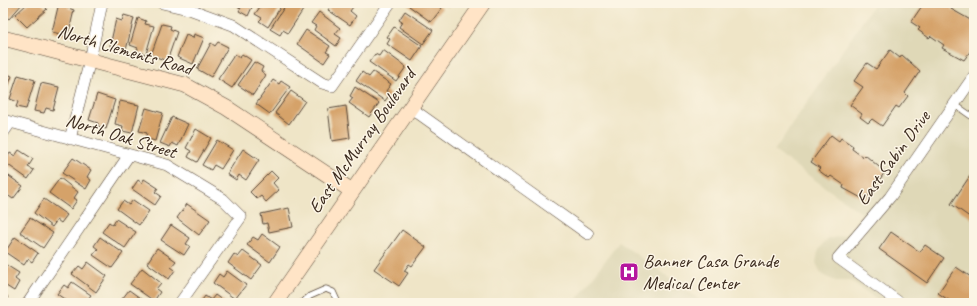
<svg xmlns="http://www.w3.org/2000/svg" width="977" height="306" viewBox="0 0 977 306" font-family="Caveat,sans-serif">
	<rect width="100%" height="100%" fill="#fcf5e5"/>
	<filter id="ink" filterUnits="userSpaceOnUse"><feTurbulence type="fractalNoise" baseFrequency=".025" numOctaves="2"/><feDisplacementMap in="SourceGraphic" scale="8" xChannelSelector="R" yChannelSelector="G"/><feConvolveMatrix kernelMatrix="1 2 1 2 8 2 1 2 1" color-interpolation-filters="sRGB"/></filter>
	<filter id="wash" filterUnits="userSpaceOnUse"><feTurbulence type="fractalNoise" baseFrequency=".012" numOctaves="4" result="noise"/><feDisplacementMap in="SourceGraphic" scale="16" xChannelSelector="R" yChannelSelector="G"/><feGaussianBlur stdDeviation="0.9" result="paint"/><feColorMatrix in="noise" values="0 0 0 0 0 0 0 0 0 0 0 0 0 0 0 0 0 1.4 0 .05"/><feComposite in="paint" operator="in"/></filter>
	<g filter="url(#wash)">
		<rect width="100%" height="100%" fill="#efe5c7"/>
		<path fill="#dfd8b7" d="M875,3H974V303H882L851,281H836L826,277L821,273L816,263L818,252L824,242L829,239L845,235L863,214L774,151Z
			M619,242L704,303H574Z"/>
		<g id="blocks">
			<path fill="#d5a269" d="M3,3H23L9,19L3,14Z
				M28,3H42L47,9L27,27L15,15Z
				M59,3L70,4L68,8L74,10L68,36L52,32Z
				M235,3H254L248,16L239,11L241,8L234,5Z
				M263,3H283L268,27L259,21L262,18L255,14Z
				M287,3H292L303,10L288,33L283,30L280,35L270,29Z
				M333,3H348L353,7L350,11L356,16L350,25L328,10Z
				M411,3H435L442,8L431,22L409,6Z
				M443,3H451L448,7Z
				M924,3H948L953,6L951,9L974,22V46L964,60L942,48L944,45L931,36L929,38L918,30L920,28L911,22Z
				M405,11L433,30L423,44L399,27L402,22L399,20Z
				M319,12L340,28L335,34L341,38L336,46L314,30L316,26L311,23Z
				M124,15L134,18L126,50L110,46L116,19L122,21Z
				M138,18L146,21L145,24L154,26L146,54L137,52L138,48L130,45Z
				M162,24L171,26L170,29L177,32L167,61L151,55Z
				M394,27L422,46L412,61L387,44L390,39L387,37Z
				M306,30L330,46L326,52L330,54L324,63L297,44Z
				M194,34L204,38L193,64L177,57L186,35L193,38Z
				M218,42L228,47L211,77L197,69L211,43L215,46Z
				M383,50L406,67L396,81L369,62L375,54L379,56Z
				M890,50L900,58L902,55L920,71L905,93L908,96L899,108L896,106L882,126L872,119L868,123L860,117L862,114L850,105L863,87L854,81L867,63L876,69Z
				M235,54L240,58L242,54L251,60L232,88L218,79Z
				M254,62L263,67L261,71L266,75L253,95L238,85Z
				M3,72L12,76L3,100Z
				M362,72L369,77L373,72L391,84L386,91L390,94L385,101L356,81Z
				M18,75L35,80L26,109L16,107L18,102L10,99Z
				M273,80L279,84L281,81L290,87L270,114L256,104Z
				M41,83L59,87L53,110L46,108L44,113L34,111Z
				M355,87L379,103L369,117L349,103L353,98L350,96Z
				M291,91L305,101L289,124L275,113Z
				M97,94L115,100L106,129L98,126V123L89,120Z
				M120,101L139,105L132,133L122,131L123,126L115,124Z
				M346,106L350,138L332,141L328,109Z
				M146,108L163,113L155,141L145,138L147,133L139,131Z
				M172,117L188,124L178,146L172,143L170,147L160,143Z
				M196,129L211,138L197,162L188,157L191,151L186,148Z
				M831,135L839,141L841,138L853,146L852,149L863,157L865,155L885,172L865,200L843,188L844,185L831,176L829,178L818,170L820,168L811,162Z
				M217,140L233,150L221,169L214,165L211,170L202,165Z
				M243,149L259,160L246,180L239,175L236,180L227,174Z
				M19,150L33,159L28,167L34,170L28,179L4,162L10,153L15,156Z
				M73,158L91,170L87,177L91,180L86,189L62,173Z
				M974,170V220L951,204Z
				M271,171L278,178L273,183L279,190L266,202L261,196L257,199L250,192Z
				M6,174L23,186L13,199L3,192V178Z
				M60,178L78,192L74,198L77,200L71,209L49,193Z
				M144,179L158,188L155,192L161,196L155,205L132,189L138,180L142,183Z
				M44,199L67,215L61,223L57,220L52,227L34,213Z
				M133,200L149,211L139,225L117,209L123,201L129,205Z
				M187,204L210,220L199,235L177,218Z
				M289,208L293,227L269,232L267,223L263,224L261,214Z
				M30,218L53,233L43,248L20,232Z
				M116,219L136,232L125,248L102,232L109,222L113,225Z
				M171,225L190,238L186,244L190,246L184,255L161,240Z
				M402,230L426,247L412,266L409,264L404,271L408,273L399,286L374,269Z
				M891,232L920,252L925,245L944,258L927,283L879,249Z
				M262,234L280,247L270,262L247,245L253,237L258,240Z
				M15,237L38,253L32,262L28,259L24,265L5,252Z
				M100,237L123,253L112,268L93,255L98,249L94,246Z
				M157,248L176,261L171,267L175,270L169,279L147,263Z
				M243,251L262,265L251,280L228,263L234,254L238,257Z
				M88,262L107,276L96,292L72,274L79,266L83,269Z
				M3,263L19,273L15,279L19,282L14,291L3,284Z
				M956,267L974,279L972,287L974,288V303H953L938,293Z
				M142,268L161,283L156,289L160,292L154,301L130,284Z
				M227,271L246,285L235,299L213,283L219,274L223,277Z
				M72,282L91,295L85,303H70L57,294L64,285L68,288Z
				M129,290L147,303H119Z
				M3,293L8,297L4,303H3Z
				M215,295L226,303H200L205,296L211,300Z"/>
		</g>
	</g>
	<g filter="url(#ink)">
		<use href="#blocks" fill-opacity="0" stroke="#564637" stroke-width="1"/>
		<g fill="none" stroke-linecap="round" stroke-linejoin="round">
			<defs>
				<path id="lane" d="M954,104L974,118
					M302,303L310,296L326,289L333,292L338,303"/>
				<path id="street" d="M162,3L192,10L233,25L322,83L332,86L390,3
					M411,108L588,234
					M3,120L167,165L223,199L241,217L180,303
					M3,133L10,123
					M70,139L90,60L102,3
					M28,303L129,155
					M900,303L838,258L890,197L974,76"/>
				<path id="secondary" d="M3,38L185,85L227,108L352,191
					M275,303L483,3"/>
			</defs>
			<use href="#lane" stroke="#564637" stroke-width="7"/>
			<use href="#street" stroke="#564637" stroke-width="12"/>
			<use href="#secondary" stroke="#564637" stroke-width="16"/>
			<use href="#lane" stroke="#fff" stroke-width="5.5"/>
			<use href="#street" stroke="#fff" stroke-width="11"/>
			<use href="#secondary" stroke="#ffe4c6" stroke-width="15"/>
		</g>
	</g>
	<defs>
		<symbol id="hospital-square" viewBox="-11 -11 22 22"><rect x="-9" y="-9" width="18" height="18" rx="4" fill="#b5179e" stroke="#fcf5e5"/><path d="M-5-5h3v3.5h4V-5h3V5h-3V1.5h-4V5h-3Z" fill="#fff"/></symbol>
	</defs>
	<g fill-rule="evenodd">
		<use href="#hospital-square" x="618" y="261" width="22" height="22"/>
	</g>
	<g text-anchor="middle" dominant-baseline="central" stroke-width="3" stroke-linejoin="round" paint-order="stroke">
		<g font-size="19" fill="#3b2a1e" stroke="#fcf5e5">
			<text transform="translate(125 50) rotate(16)">North Clements Road</text>
			<text transform="translate(121 136) rotate(17)">North Oak Street</text>
			<text transform="translate(362 141) rotate(-55)">East McMurray Boulevard</text>
			<text transform="translate(893 158) rotate(-54)">East Sabin Drive</text>
		</g>
		<g font-size="19" fill="#3b2a1e" stroke="#fcf5e5" text-anchor="start">
			<text x="643" y="261">Banner Casa Grande<tspan x="643" dy="22">Medical Center</tspan></text>
		</g>
	</g>
	<rect width="977" height="306" fill="none" stroke="#fcf5e5" stroke-width="16"/>
</svg>
